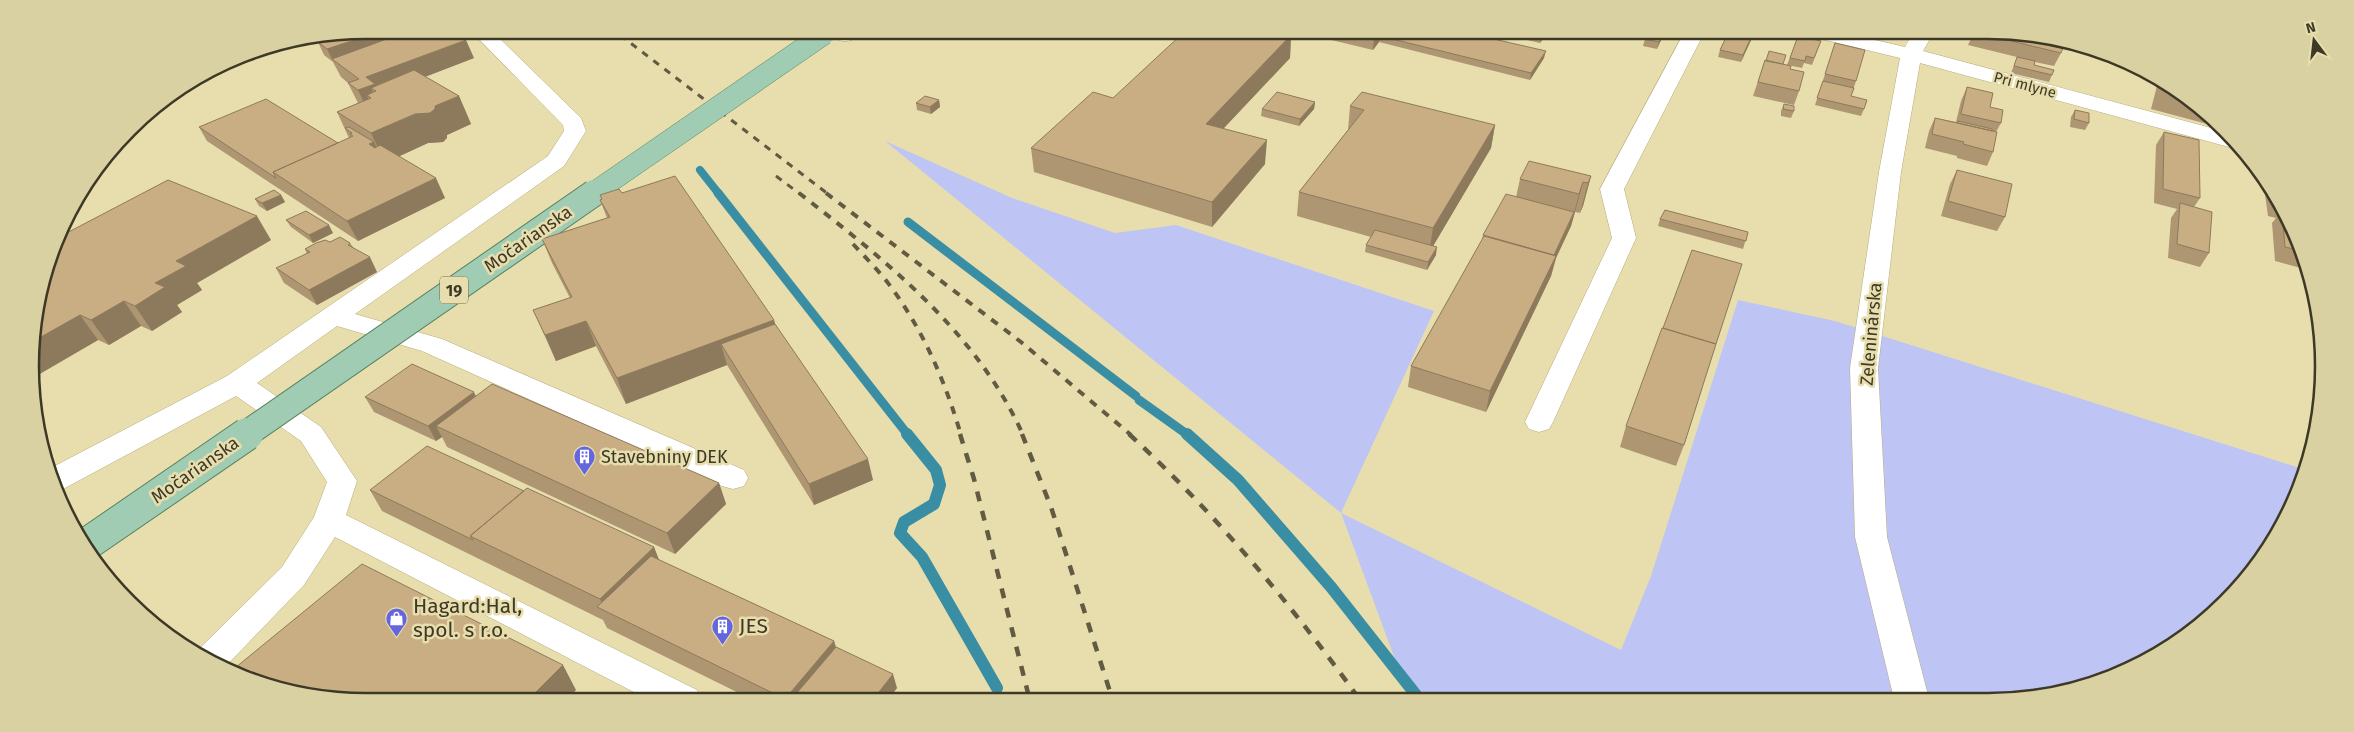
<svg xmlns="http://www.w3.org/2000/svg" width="2354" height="732" viewBox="0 0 2354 732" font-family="'Fira Sans',sans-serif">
	<rect width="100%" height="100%" fill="#e8dead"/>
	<path fill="#bec5f4" d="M885,141L1012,198L1115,233L1176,225L1434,311L1341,513L1621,650L1651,576L1738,300L1835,321L2303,469L2279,534L2210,618L2136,667L2032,699L1410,700L1341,513Z"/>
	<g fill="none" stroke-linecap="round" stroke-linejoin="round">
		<path stroke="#3a8ea4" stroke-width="8" d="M700,170L719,194"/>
		<path stroke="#3a8ea4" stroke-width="9" d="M718,193L908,435
			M908,222L1136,396
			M1139,400L1188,435"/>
		<path stroke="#3a8ea4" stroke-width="12" d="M907,434L936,470L940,485L934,504L904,522L900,533L922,557L997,688
			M1187,434L1238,480L1331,587L1420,700"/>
		<defs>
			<path id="minor" d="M1915,30H1935L1923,51L2230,133L2241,148L2229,147L1920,63L1901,172L1878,368L1887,537L1929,699H1894L1855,537L1850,368L1879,172L1900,58L1805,35L1802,31H1836L1905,47Z
				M1685,31H1705L1624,189L1636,238L1553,422L1549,429L1539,432L1529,429L1525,422L1612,238L1600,189Z
				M832,34H854L855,36L852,40C844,42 838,42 832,34Z
				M476,36H497L581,118L586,131L564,166L355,314L442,339L744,470L748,478L744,486L733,489L722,486L422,351L337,326L257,383L321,427L357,481L346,515L697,690L702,701L653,702L335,537L304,585L223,669L195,653L282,567L314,517L327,482L301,441L236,396L65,488L58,490L49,469L227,376L548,156L564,131L563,125Z"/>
		</defs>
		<use href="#minor" stroke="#b5ac7c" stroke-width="1"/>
		<use href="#minor" fill="#fff" fill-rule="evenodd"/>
		<path stroke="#605b42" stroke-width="3" stroke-dasharray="7 7" stroke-linecap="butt" d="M620,35L828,194
			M776,176L800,194"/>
		<path stroke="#605b42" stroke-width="4" stroke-dasharray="8 8" stroke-linecap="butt" d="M799,193C885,260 977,332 1023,435
			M826,193L1021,342L1131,435
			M853,244C866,258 880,272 891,287C924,332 945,381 961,435"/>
		<path stroke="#605b42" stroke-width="4.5" stroke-dasharray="10 10" stroke-linecap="butt" d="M960,434L974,479L1030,701
			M1022,434L1051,507L1113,701
			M1129,434C1216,514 1291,604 1360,700"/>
		<defs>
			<path id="major-bridge-far2" d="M592,194L824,34"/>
			<path id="major-bridge-far1" d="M245,435L594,193"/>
			<path id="major-bridge" d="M84,546L247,434"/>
		</defs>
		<use href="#major-bridge-far2" stroke="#548261" stroke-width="22" stroke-linecap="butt"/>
		<use href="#major-bridge-far1" stroke="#548261" stroke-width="28" stroke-linecap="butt"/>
		<use href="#major-bridge" stroke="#548261" stroke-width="34" stroke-linecap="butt"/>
		<use href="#major-bridge-far2" stroke="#a0ccb3" stroke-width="21"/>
		<use href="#major-bridge-far1" stroke="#a0ccb3" stroke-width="26"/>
		<use href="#major-bridge" stroke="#a0ccb3" stroke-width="32"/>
	</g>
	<path fill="#ad9671" d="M1975,30L2061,53L2054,66L2035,62L2034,65L2052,75L2049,82L2011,73L2017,57L1968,45Z
		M1648,31H1655L1663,33L1661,40L1657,49L1643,46L1645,39L1649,32Z
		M1729,31H1754L1741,62L1718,57L1720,50Z
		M1463,32L1544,58L1530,80L1379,42L1373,50L1319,37L1320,33Z
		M1494,32H1548L1540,43Z
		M1291,35L1290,58L1224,128L1265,164L1212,227L1034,172L1031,148L1113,98Z
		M1798,36L1821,41L1812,65L1804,63L1802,68L1787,65Z
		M318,42L474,58L425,77L459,96L471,124L447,135V138L443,142L428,143L399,156L445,198L358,241L207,141L199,127L338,143L349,138L337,112L358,103L348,83L341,77L333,62L324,55Z
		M1835,43L1856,81L1851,96L1864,109L1861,116L1815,105Z
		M1765,60L1783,64L1790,69L1799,91L1794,105L1753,96Z
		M2159,78L2175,87L2226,129L2151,109Z
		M1967,87L1990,107L2001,123L1996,132L1993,152L1987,166L1957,158V156L1925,148L1929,131L1935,118L1956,122L1961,101Z
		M939,100L940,107L931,114L917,110L916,103Z
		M1315,102L1314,109L1299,126L1261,116L1262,109Z
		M1784,104L1794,111L1791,118L1781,116V111Z
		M1350,106L1495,125L1491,148L1433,246L1436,255L1427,270L1365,252L1366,245L1371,237L1297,216L1299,192L1348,130Z
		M2075,110L2089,123L2085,130L2070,127L2071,117Z
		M2164,132L2200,198L2194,207L2209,253L2200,267L2168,258L2171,218L2177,209L2154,203L2156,145Z
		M1957,170L2005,217L1997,231L1941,216L1950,184Z
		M2262,173L2268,180L2299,238L2308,270L2275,261L2272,223L2276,218L2268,216Z
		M1591,176L1583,206L1580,213L1575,212L1571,226L1556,258L1551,276L1486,412L1408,387L1411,366L1482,240L1483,235L1516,197L1520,179Z
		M622,193L774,320L775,324L873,480L814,505L727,365L626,404L596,346L556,361L533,310L570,298L552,263L542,239L607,218L600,200L602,199L600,195Z
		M281,195L285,202L267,211L259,206L255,199Z
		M1660,219L1748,232L1743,249L1658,226Z
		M286,220L333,233L313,243L291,227Z
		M271,240L197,283L202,290L177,305L182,312L152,331L141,326L109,345L98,340L31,379L33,322Z
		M330,242L350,243L353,247L377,272L317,305L284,283L276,268L307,254L305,249Z
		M1716,344L1684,445L1676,466L1620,447L1626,426Z
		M476,396L719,483L726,504L675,554L447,447L442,437L436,441L374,412L365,397Z
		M370,490L524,491L654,547L659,560L834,641L836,647L897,688L887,701H755L607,628L603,620L382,511Z"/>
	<path fill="#8d7a5c" d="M1754,31V34L1741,62L1743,55Z
		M1378,32H1388L1380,36L1379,42L1373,50L1374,37Z
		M1543,32H1548L1540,43Z
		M1663,33L1661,40L1657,49L1659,42Z
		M1291,35L1290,58L1206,147V124Z
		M366,36H411L332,59L327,49Z
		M466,40L474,58L380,94L376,91L371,88L379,104L367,95L372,107L367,109L358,90L366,77Z
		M1546,51L1544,58L1530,80L1531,73Z
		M459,96L471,124L447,135V138L443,142L428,143L385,163L371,133Z
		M939,100L940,107L931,114L930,107Z
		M1315,102L1314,109L1299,126L1300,119Z
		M1495,125L1491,148L1429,253L1433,228Z
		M1267,140L1265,164L1212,227V202Z
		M374,142L383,161L369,144Z
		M1591,176L1583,206L1580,213L1588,183Z
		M436,178L445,198L358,241L347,221Z
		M1583,182L1575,212L1571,226L1556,258L1551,276L1486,412L1490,391L1574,213L1579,194Z
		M281,195L285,202L267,211L262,203Z
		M257,216L271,240L197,283L202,290L177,305L182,312L152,331L135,306L155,283L176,261Z
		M329,225L333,233L313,243L309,235Z
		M1437,247L1436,255L1427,270L1428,262Z
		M370,257L377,272L317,305L309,290Z
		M124,301L141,326L109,345L91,320Z
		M80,315L98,340L31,379L32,342Z
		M774,320L781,345L721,344L727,365L626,404L617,378Z
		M586,321L596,346L556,361L545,335Z
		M474,392L481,407L436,426L442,437L436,441L428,426Z
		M868,459L873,480L814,505L809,484Z
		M719,483L726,504L675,554L667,533Z
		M654,547L664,573L606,612L600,599Z
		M834,641L840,662L807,701H786L785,699Z
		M563,665L576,690L565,702H526Z
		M893,674L897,688L887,701H872Z"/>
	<path fill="#c9ae83" stroke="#8d7a5c" d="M1975,30H1988L2054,37L2066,40L2061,53L1974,32Z
		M1649,31H1655L1663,33L1659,42L1645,39Z
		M1729,31H1754L1743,55L1720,50Z
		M1356,32H1378L1374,37Z
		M1383,32H1463L1546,51L1531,73L1380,36Z
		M1183,33H1281L1291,35L1206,124L1267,140L1212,202L1031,148L1093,92L1113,98Z
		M333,36H366L327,49L318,42Z
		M395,36H460L466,40L366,77L375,84L358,90L348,83L359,79L332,59Z
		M1798,36L1821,41L1814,58L1806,56L1805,61L1790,58Z
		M1835,43L1865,50L1856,81L1825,74Z
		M1769,51L1786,55L1783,64L1766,61Z
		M2017,57L2035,61L2034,65L2054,70L2052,75L2014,66Z
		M1765,60L1791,66L1790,69L1804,72L1799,91L1758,82Z
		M414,70L459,96L435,106V109L430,113L415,114L371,133L337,112L371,98L367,95L376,91L371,88Z
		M1823,81L1854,88L1851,96L1867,100L1864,109L1817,98Z
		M2165,81L2175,87L2187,97L2162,90Z
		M1967,87L1993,93L1990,107L2003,110L2001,123L1961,114Z
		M1277,92L1315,102L1300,119L1262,109Z
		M1362,92L1495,125L1433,228L1299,192L1364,110L1350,106Z
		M925,96L939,100L930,107L916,103Z
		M266,99L338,143L273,172L276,178L199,127Z
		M1784,104L1794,106V111L1783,109Z
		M2075,110L2089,113V123L2074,119Z
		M1935,118L1997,132L1993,152L1963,144L1964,142L1932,134Z
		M1958,121L1992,129V131L1958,123Z
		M349,127L374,142L369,144L375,148L380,145L436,178L347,221L273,172L353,136L350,134L352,133L345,128Z
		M2164,132L2199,140L2200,198L2163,189Z
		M1529,161L1591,176L1588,183L1583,182L1579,194L1520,179Z
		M1957,170L2012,184L2005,217L1948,201Z
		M675,176L774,320L617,378L586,321L545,335L533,310L572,297L542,239L610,217L600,200L602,199L600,195L619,189L622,193Z
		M168,180L257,216L176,261L186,266L155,283L165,287L135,306L124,301L91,320L80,315L32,342L33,322L59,237Z
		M274,190L281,195L262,203L255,199Z
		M1506,194L1574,212L1554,255L1483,235Z
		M2180,203L2212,212L2209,253L2177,244Z
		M2282,209H2283L2299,238L2303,251L2285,247Z
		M1665,210L1748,232L1746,241L1660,219Z
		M306,211L329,225L309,235L286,220Z
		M1375,230L1437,247L1428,262L1366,245Z
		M1484,236L1556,256L1490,391L1411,366Z
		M340,237L350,243L348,245L370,257L309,290L276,268L310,252L305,249L316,243L325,240L330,242Z
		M1692,250L1742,264L1716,344L1663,328Z
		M775,324L868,459L809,484L721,344Z
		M1662,328L1716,344L1684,445L1626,426Z
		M412,364L474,392L428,426L365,397Z
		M492,384L719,483L667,533L436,426Z
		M427,446L524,491L470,536L473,540L370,490Z
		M527,488L654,547L600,599L470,536Z
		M651,556L834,641L785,699L597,607Z
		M362,564L563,665L526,702H366L300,695L237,676L230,672Z
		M836,647L893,674L872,701H790Z"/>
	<defs>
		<symbol id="building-pin" viewBox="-11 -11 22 30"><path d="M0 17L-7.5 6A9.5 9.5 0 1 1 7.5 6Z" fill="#6466df" stroke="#e8dead"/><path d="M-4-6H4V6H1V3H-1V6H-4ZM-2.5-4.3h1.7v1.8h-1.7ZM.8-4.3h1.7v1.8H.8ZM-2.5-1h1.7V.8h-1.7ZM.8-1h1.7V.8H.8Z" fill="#fff"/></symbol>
		<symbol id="shop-pin" viewBox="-11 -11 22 30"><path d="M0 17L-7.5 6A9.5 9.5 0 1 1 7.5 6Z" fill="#6466df" stroke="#e8dead"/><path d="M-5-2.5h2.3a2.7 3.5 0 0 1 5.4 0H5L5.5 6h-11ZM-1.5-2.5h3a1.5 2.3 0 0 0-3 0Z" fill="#fff"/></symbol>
	</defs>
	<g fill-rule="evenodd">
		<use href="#building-pin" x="572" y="444" width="25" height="34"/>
		<use href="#shop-pin" x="384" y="606" width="25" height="34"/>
		<use href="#building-pin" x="710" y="614" width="25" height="34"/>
	</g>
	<g text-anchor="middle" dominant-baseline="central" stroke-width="5" stroke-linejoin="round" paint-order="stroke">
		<g font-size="15" fill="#3d3926" stroke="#e8dead">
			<text transform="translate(2025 85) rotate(15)">Pri mlyne</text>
		</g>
		<rect fill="#e8dead" stroke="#706a4e" stroke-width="1" x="440" y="276.5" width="28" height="27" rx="4"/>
		<g font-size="16" font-weight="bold" fill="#3d3926">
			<text x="454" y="290">19</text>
		</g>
		<g font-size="18" fill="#3d3926" stroke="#e8dead">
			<text transform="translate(528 239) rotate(-35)">Močarianska</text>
			<text transform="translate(1871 334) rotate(-85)">Zeleninárska</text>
			<text transform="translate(195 470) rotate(-35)">Močarianska</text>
		</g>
		<g font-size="18" fill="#3d3926" stroke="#e8dead" text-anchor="start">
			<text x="601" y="457">Stavebniny DEK</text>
		</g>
		<g font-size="21" fill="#3d3926" stroke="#e8dead" text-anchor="start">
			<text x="413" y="606">Hagard:Hal,<tspan x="413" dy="24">spol. s r.o.</tspan></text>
			<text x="739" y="626">JES</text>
		</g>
	</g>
	<path d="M0 0H2354V732H0ZM366 39H1988A327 327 0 0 1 2315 366V366A327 327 0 0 1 1988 693H366A327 327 0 0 1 39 366V366A327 327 0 0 1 366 39Z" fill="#dad1a2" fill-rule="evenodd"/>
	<path fill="none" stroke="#3d3926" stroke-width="2.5" d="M366 39H1988A327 327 0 0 1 2315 366V366A327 327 0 0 1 1988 693H366A327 327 0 0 1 39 366V366A327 327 0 0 1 366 39Z"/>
	<g transform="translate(2314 40) rotate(345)" stroke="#e8dead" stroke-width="4" paint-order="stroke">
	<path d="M0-4L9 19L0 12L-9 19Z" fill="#3d3926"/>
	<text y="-8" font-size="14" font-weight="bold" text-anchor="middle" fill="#3d3926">N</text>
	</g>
</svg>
